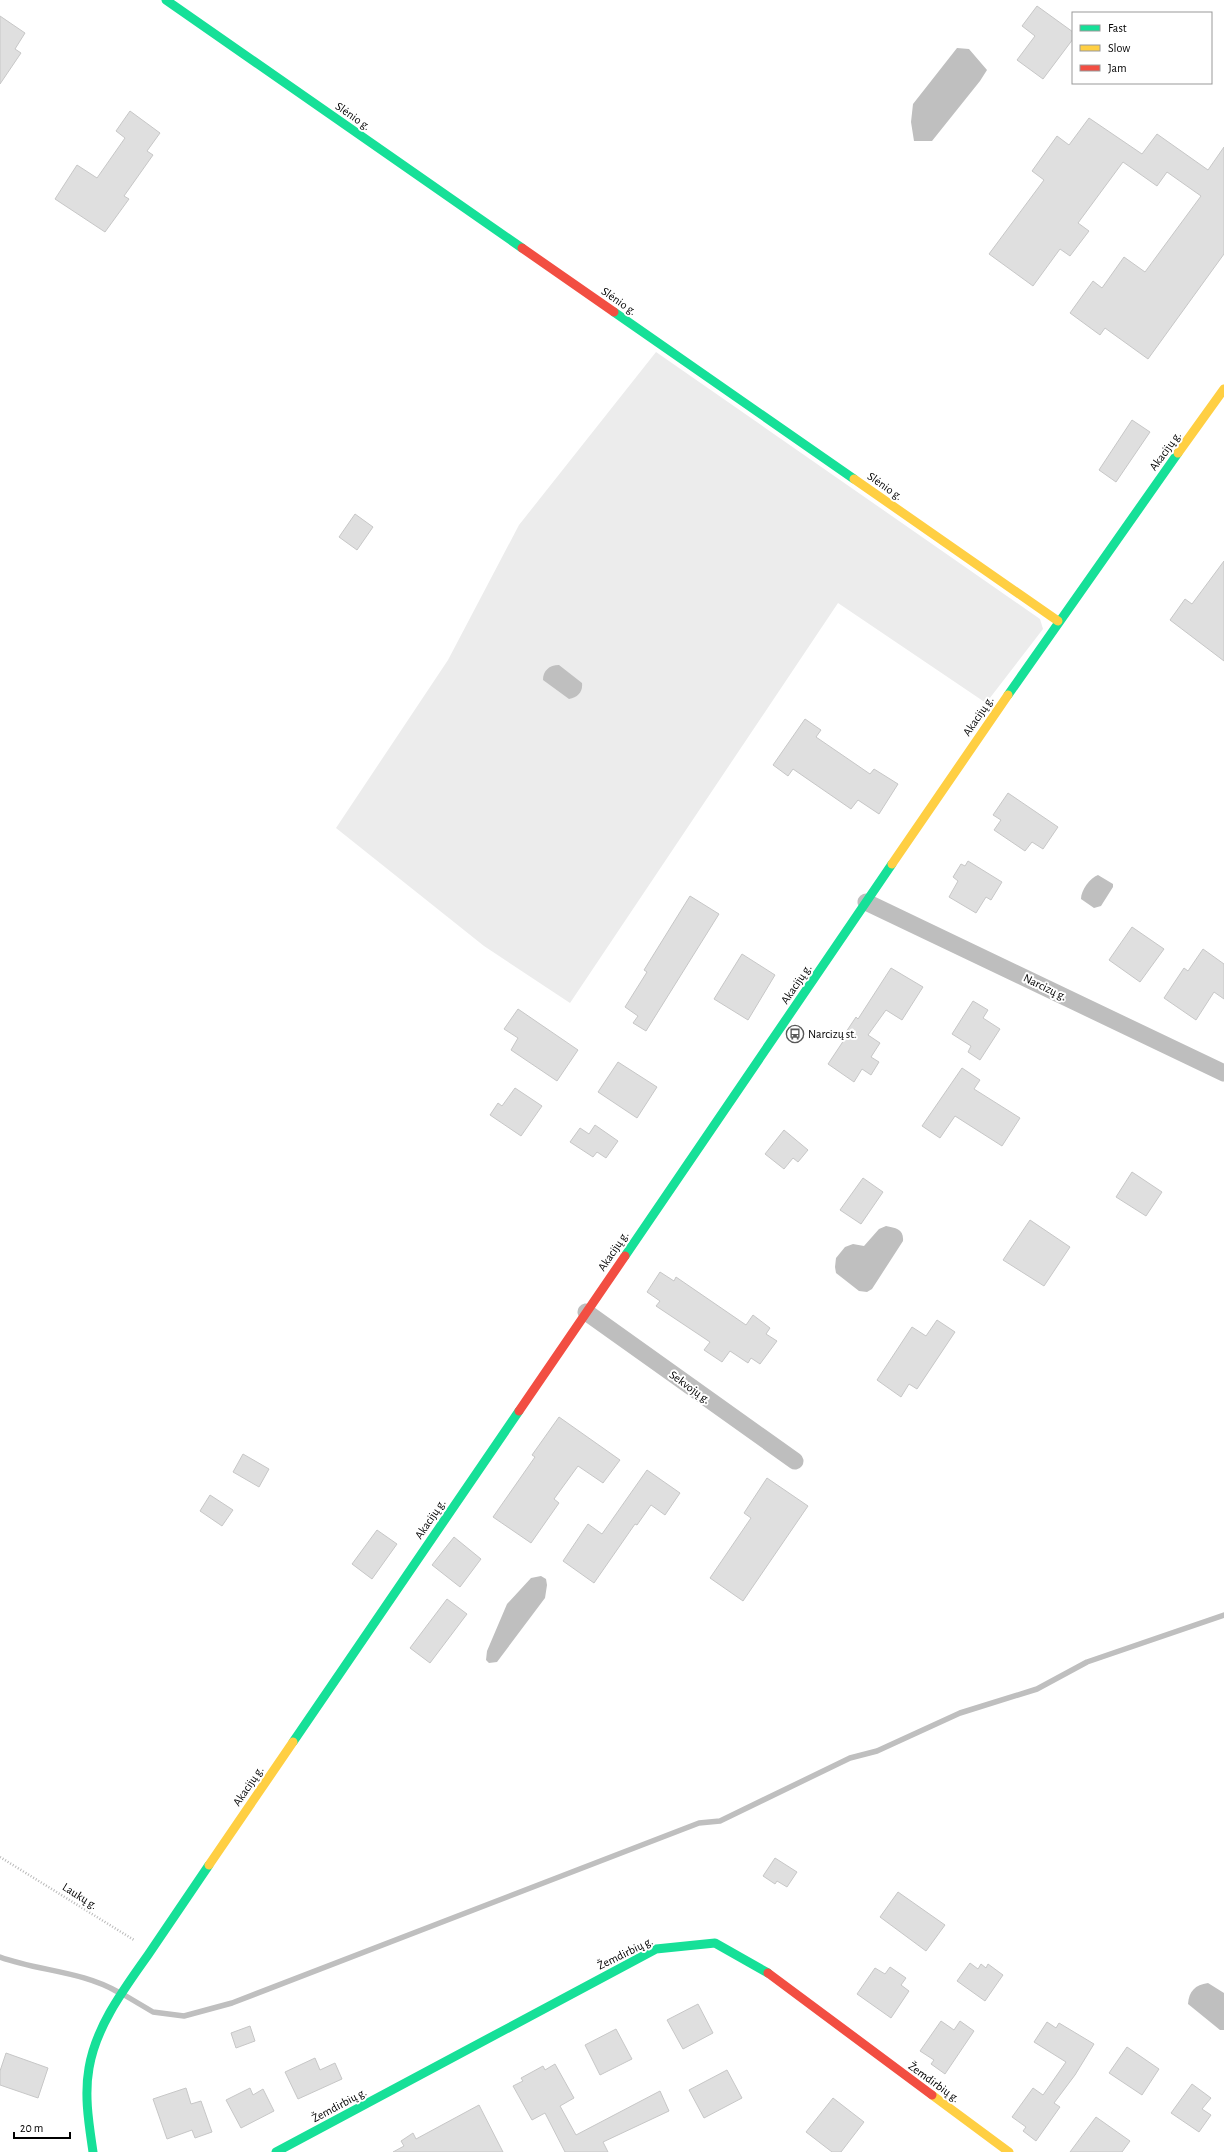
<svg xmlns="http://www.w3.org/2000/svg" width="1224" height="2152" viewBox="0 0 1224 2152" font-family="'Alegreya Sans',sans-serif">
	<rect width="100%" height="100%" fill="#fff"/>
	<path fill="#ececec" d="M656,352L1040,619L1043,629L986,703L838,603L570,1003L484,946L336,828L448,660L519,525Z"/>
	<path fill="#bfbfbf" d="M957,48L969,49L987,70L980,81L932,141H914L911,122L913,104Z
		M559,665L582,683C583,692 578,697 569,699L543,680C543,671 549,665 559,665Z
		M1098,875L1113,884V887L1101,906L1094,908L1081,899C1081,890 1090,878 1098,875Z
		M886,1226C896,1228 904,1229 903,1241L872,1289L867,1292L859,1291L836,1273L835,1267L836,1258L845,1247L853,1244L864,1246L879,1229Z
		M541,1576L546,1579L547,1585L545,1598L497,1662L489,1663L486,1660L487,1651L507,1604L531,1578Z
		M1208,1983L1224,1993V2030H1220L1188,2004C1189,1991 1195,1985 1208,1983Z"/>
	<g fill="none" stroke-linecap="round" stroke-linejoin="round">
		<path stroke="#bfbfbf" stroke-width="5.5" d="M0,1957C38,1971 82,1971 118,1992
			M126,1996L153,2012L184,2016L232,2003L699,1823L720,1821L850,1758L877,1751L960,1713L1037,1689L1087,1662L1224,1615"/>
	</g>
	<path fill="#dfdfdf" stroke="#c7c7c7" d="M1037,6L1073,32V39L1043,79L1017,60L1035,36L1022,26Z
		M0,16L25,33L15,49L21,53L0,84Z
		M130,111L160,133L147,151L153,155L124,196L129,199L105,232L55,199L77,165L97,178L125,138L116,131Z
		M1089,118L1142,154L1157,134L1208,170L1224,147V254L1148,359L1105,328L1100,335L1070,313L1093,281L1102,288L1124,257L1145,272L1201,196L1167,172L1157,186L1123,162L1078,223L1089,231L1070,256L1060,249L1033,286L989,254L1044,180L1032,171L1057,136L1069,145Z
		M1132,420L1150,432L1116,482L1099,470Z
		M355,514L373,527L357,550L339,537Z
		M1224,561V661L1170,620L1185,599L1192,604Z
		M805,719L821,730L816,737L870,774L874,769L898,784L879,814L858,800L851,809L793,769L788,776L773,765Z
		M1008,793L1058,827L1043,849L1032,842L1025,851L994,830L1001,820L993,815Z
		M968,861L1002,882L991,900L986,897L976,913L949,897L958,881L953,877L961,864L965,866Z
		M690,896L719,914L646,1031L633,1023L638,1016L625,1007L647,972L644,970Z
		M1132,927L1164,949L1140,982L1109,960Z
		M1203,949L1224,964V999L1214,992L1196,1020L1164,998L1184,968L1188,971Z
		M742,954L775,975L748,1020L714,999Z
		M891,968L923,987L902,1020L886,1010L868,1035L880,1043L871,1057L879,1062L871,1075L862,1069L854,1082L828,1064L844,1040L842,1038L856,1017L858,1019Z
		M973,1001L988,1010L983,1018L1000,1029L980,1060L968,1052L971,1046L952,1034Z
		M518,1009L578,1050L557,1081L511,1050L518,1038L504,1029Z
		M618,1062L657,1087L637,1118L598,1092Z
		M962,1068L980,1080L974,1089L1020,1118L1002,1146L955,1116L940,1138L922,1126Z
		M515,1088L542,1106L521,1136L490,1115L498,1103L502,1106Z
		M595,1125L618,1141L606,1158L597,1152L593,1157L570,1142L580,1128L589,1134Z
		M784,1130L808,1150L798,1162L793,1158L784,1169L765,1154Z
		M1132,1172L1162,1192L1146,1216L1116,1197Z
		M863,1178L883,1192L861,1224L840,1210Z
		M1030,1220L1070,1247L1044,1286L1003,1260Z
		M660,1272L674,1281L676,1277L746,1325L753,1315L770,1328L766,1334L777,1341L760,1364L751,1358L748,1363L730,1351L722,1362L704,1350L710,1342L656,1306L660,1301L647,1292Z
		M937,1320L955,1332L917,1389L909,1384L901,1397L877,1380L912,1327L926,1336Z
		M559,1417L620,1460L603,1483L578,1466L554,1499L559,1503L531,1543L493,1517L535,1457L532,1455Z
		M243,1454L269,1469L259,1487L233,1472Z
		M647,1470L680,1493L665,1515L651,1505L637,1525L635,1524L594,1583L563,1561L588,1524L602,1534Z
		M767,1478L808,1506L743,1601L710,1578L751,1518L744,1513Z
		M210,1495L233,1510L222,1526L200,1511Z
		M377,1530L397,1544L372,1579L352,1564Z
		M454,1537L481,1559L460,1587L432,1565Z
		M447,1599L467,1614L430,1663L410,1648Z
		M775,1858L797,1872L787,1887L777,1881L775,1884L763,1876Z
		M898,1892L945,1925L926,1951L880,1917Z
		M970,1963L978,1969L981,1964L986,1968L988,1964L1003,1975L985,2001L957,1981Z
		M890,1967L906,1978L901,1985L909,1991L891,2018L857,1994L875,1968L885,1974Z
		M698,2004L713,2033L683,2049L667,2020Z
		M941,2021L954,2030L960,2021L974,2031L945,2074L931,2064L934,2060L920,2051Z
		M1047,2022L1056,2028L1059,2023L1094,2044L1075,2075L1054,2103L1060,2107L1036,2141L1023,2131L1026,2127L1012,2117L1033,2088L1043,2095L1066,2062L1034,2042Z
		M250,2026L255,2041L236,2048L231,2033Z
		M616,2029L632,2059L600,2075L585,2045Z
		M1127,2047L1159,2069L1142,2095L1109,2073Z
		M6,2053L48,2068L38,2098L0,2085V2071Z
		M315,2058L320,2070L335,2063L342,2079L298,2099L285,2072Z
		M555,2064L574,2098L560,2106L576,2135L660,2091L669,2111L603,2142L608,2152H565L545,2113L532,2120L513,2086L523,2081L521,2078L543,2066L545,2070Z
		M727,2070L742,2098L704,2118L689,2090Z
		M1192,2084L1211,2098L1202,2109L1211,2115L1199,2132L1171,2113Z
		M186,2088L191,2104L201,2101L212,2132L195,2138L192,2130L167,2139L153,2099Z
		M250,2088L253,2095L263,2089L274,2111L241,2128L226,2100Z
		M833,2098L864,2122L841,2152H832L806,2132Z
		M479,2105L503,2152H393L404,2146L401,2141L413,2133L416,2139Z
		M1096,2117L1130,2141L1122,2152H1070Z"/>
	<g fill="none" stroke-linecap="round" stroke-linejoin="round">
		<path stroke="#b9b9b9" stroke-width="2.5" stroke-dasharray="1 2" stroke-linecap="butt" d="M0,1857L134,1940"/>
		<path stroke="#bebebe" stroke-width="17" d="M866,902L1224,1073
			M586,1312L795,1461"/>
		<path stroke="#16e098" stroke-width="9" d="M166,0L522,248
			M614,312L854,479
			M1008,695L1178,453
			M625,1256L892,864
			M293,1742L519,1411
			M93,2152C89,2124 84,2096 89,2068C96,2026 124,1989 148,1955C168,1925 189,1895 209,1865
			M276,2152L656,1949L715,1943L768,1973"/>
		<path stroke="#ffcf43" stroke-width="9" d="M1178,453L1224,389
			M854,479L1058,621
			M892,864L1008,695
			M209,1865L293,1742
			M932,2095L1009,2152"/>
		<path stroke="#f24e42" stroke-width="9" d="M522,248L614,312
			M519,1411L625,1256
			M768,1973L932,2095"/>
	</g>
	<defs>
		<symbol id="bus-ring" viewBox="-11 -11 22 22"><circle r="9.5" fill="#fff" stroke="#595959" stroke-width="1.5"/><path d="M-5-6H5V4H4V6H2V4H-2V6H-4V4H-5ZM-3.5-4V0h7V-4ZM-3.5 1.2v1.5H-2V1.2ZM2 1.2v1.5H3.5V1.2Z" fill="#595959"/></symbol>
	</defs>
	<g fill-rule="evenodd">
		<use href="#bus-ring" x="785" y="1024" width="20" height="20"/>
	</g>
	<g text-anchor="middle" dominant-baseline="central" stroke-width="4" stroke-linejoin="round" paint-order="stroke">
		<g font-size="12" fill="#000" stroke="#fff">
			<text transform="translate(353 116) rotate(35)">Slėnio g.</text>
			<text transform="translate(619 301) rotate(35)">Slėnio g.</text>
			<text transform="translate(1165 451) rotate(-54)">Akacijų g.</text>
			<text transform="translate(885 486) rotate(35)">Slėnio g.</text>
			<text transform="translate(978 716) rotate(-56)">Akacijų g.</text>
			<text transform="translate(796 984) rotate(-56)">Akacijų g.</text>
			<text transform="translate(1045 987) rotate(26)">Narcizų g.</text>
			<text transform="translate(613 1251) rotate(-56)">Akacijų g.</text>
			<text transform="translate(690 1387) rotate(36)">Sekvojų g.</text>
			<text transform="translate(430 1519) rotate(-56)">Akacijų g.</text>
			<text transform="translate(248 1786) rotate(-56)">Akacijų g.</text>
			<text transform="translate(80 1896) rotate(32)">Laukų g.</text>
			<text transform="translate(625 1953) rotate(-26)">Žemdirbių g.</text>
			<text transform="translate(934 2082) rotate(36)">Žemdirbių g.</text>
			<text transform="translate(339 2105) rotate(-28)">Žemdirbių g.</text>
		</g>
		<g font-size="12" fill="#000" stroke="#fff" text-anchor="start">
			<text x="808" y="1034">Narcizų st.</text>
		</g>
	</g>
	<rect x="1072" y="12" width="140" height="72" fill="#ffffff" stroke="#999999"/>
	<rect x="1080" y="25" width="20" height="6" fill="#16e098" stroke="#999999"/>
	<text x="1108" y="32" font-size="12" fill="#000000">Fast</text>
	<rect x="1080" y="45" width="20" height="6" fill="#ffcf43" stroke="#999999"/>
	<text x="1108" y="52" font-size="12" fill="#000000">Slow</text>
	<rect x="1080" y="65" width="20" height="6" fill="#f24e42" stroke="#999999"/>
	<text x="1108" y="72" font-size="12" fill="#000000">Jam</text>
	<path d="M14 2132v6h56v-6" fill="none" stroke="#000000" stroke-width="2"/>
	<text x="20" y="2132" font-size="12" fill="#000000" stroke="#ffffff" stroke-width="3" paint-order="stroke">20 m</text>
</svg>
